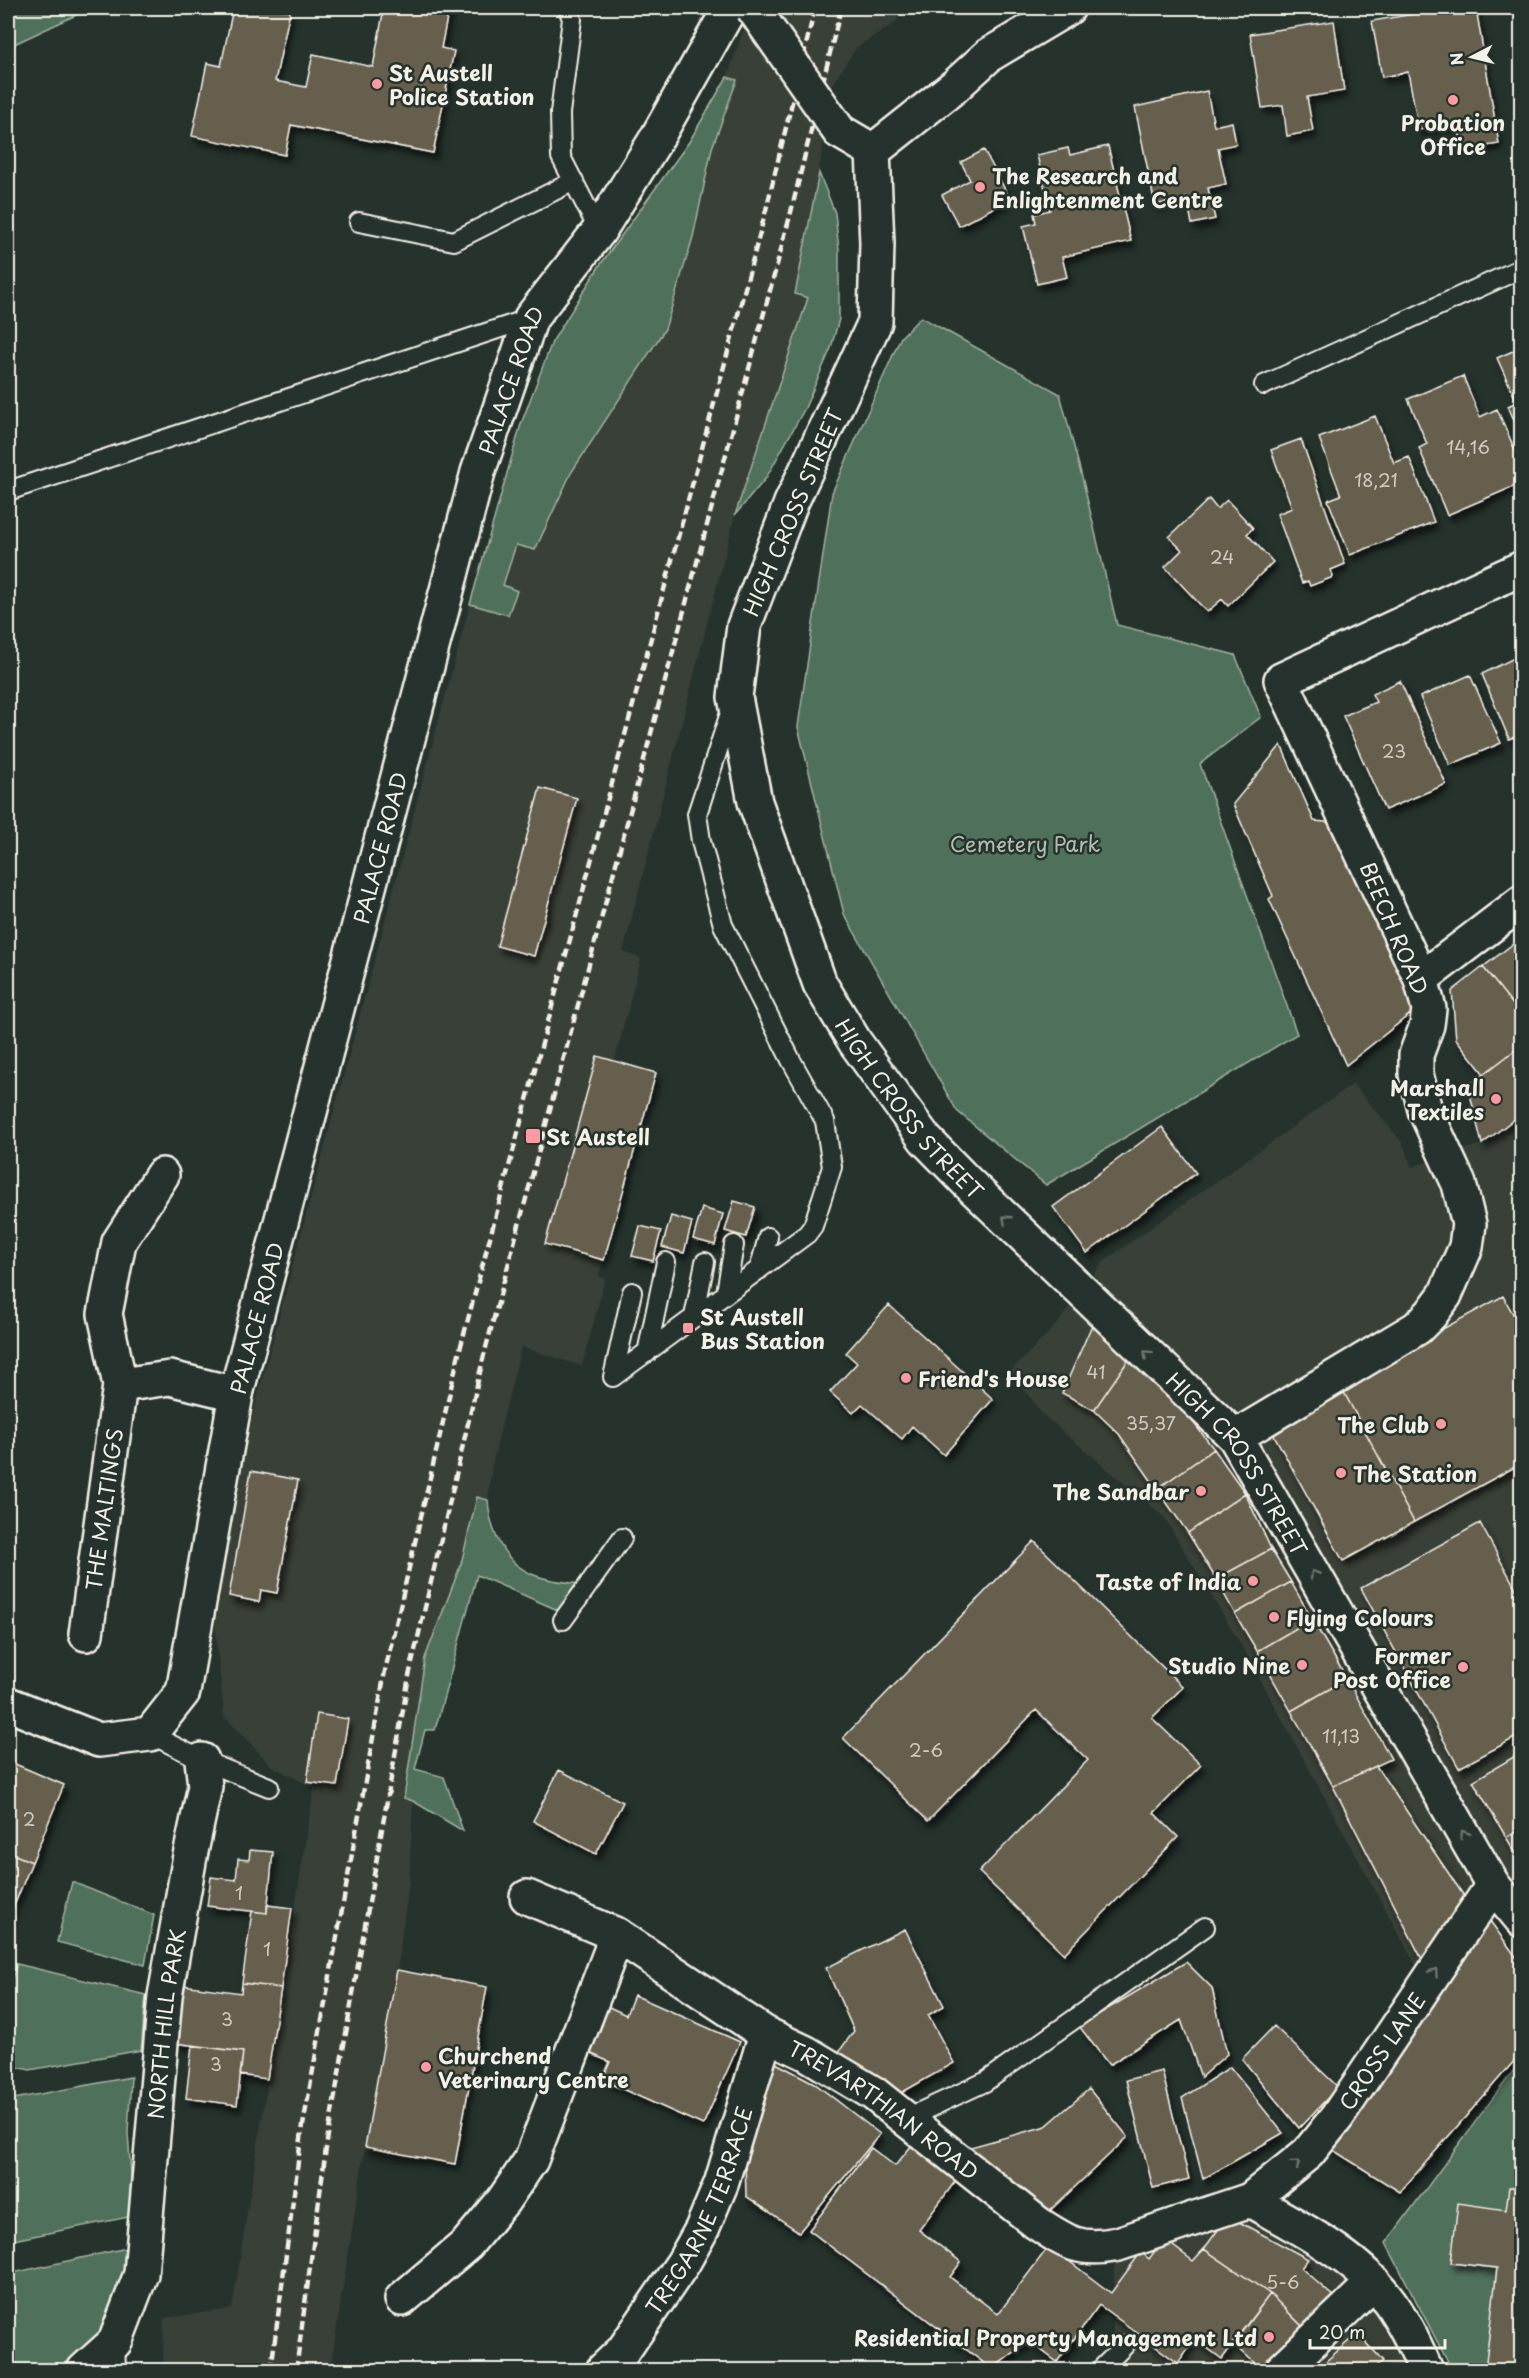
<svg xmlns="http://www.w3.org/2000/svg" width="1529" height="2378" viewBox="0 0 1529 2378" font-family="'Playpen Sans',sans-serif">
	<defs>
		<filter id="shadow"><feDropShadow dx="3.5" dy="6" stdDeviation="3" flood-color="#0009"/></filter>
	</defs>
	<rect width="100%" height="100%" fill="#26332d"/>
	<filter id="ink" filterUnits="userSpaceOnUse"><feTurbulence type="fractalNoise" baseFrequency=".0167" numOctaves="2"/><feDisplacementMap in="SourceGraphic" scale="12" xChannelSelector="R" yChannelSelector="G"/><feConvolveMatrix kernelMatrix="1 2 1 2 8 2 1 2 1" color-interpolation-filters="sRGB"/></filter>
	<g filter="url(#ink)">
		<path fill="#394037" d="M751,8H901L896,22L856,48L833,83L815,194L814,311L735,515L623,952L641,958L616,1056L615,1061L598,1056L604,1260L598,1276L605,1279L582,1366L521,1347L492,1464L488,1500L477,1498L461,1564L425,1658L404,1798L413,1801L409,1882L397,1970L365,2147L330,2370H163L164,2318L232,2309L314,1788L272,1766L224,1716L215,1625L231,1496L470,604L521,424L703,148Z
			M1353,1084L1402,1142L1412,1167L1481,1144L1521,1113V1920L1493,1885L1418,1969L1246,1653L1164,1517L1042,1414L1011,1371L1057,1324L1103,1262Z
			M1250,2200L1374,2282L1426,2370H1112L1114,2271L1118,2244Z"/>
		<path fill="#50715c" stroke="#a2b1a2" stroke-width="1.5" d="M8,8H91L8,47Z
			M727,77L737,80L712,148L693,237L665,329L571,473L535,550L516,545L503,585L517,591L508,615L470,604L521,424L552,342L600,265L689,142Z
			M819,173L835,213L839,250V319L831,348L805,408L766,478L735,515L808,298L795,294Z
			M921,317L1060,394L1083,481L1117,625L1235,655L1261,717L1200,764L1297,1034L1046,1185L957,1111L844,914L798,727L832,493L901,337Z
			M477,1497L488,1500C490,1530 503,1563 534,1575C548,1581 566,1582 580,1584L560,1611L477,1575L435,1730H425L415,1769L444,1777L463,1831L413,1801L404,1798L425,1658L461,1564Z
			M72,1882L154,1915L145,1965L57,1942Z
			M17,1964L146,1995L141,2050L30,2070L8,2065V1990Z
			M1521,2060V2370H1452L1386,2243Z
			M131,2077L128,2133L134,2216L8,2241V2100Z
			M127,2248L126,2295L73,2368L69,2370H8V2274Z"/>
		<path fill="#665f4e" stroke="#f4f1e8" stroke-width="1.5" filter="url(#shadow)" d="M233,8H274L290,11L275,81L306,87L313,54L373,67L384,8H449L441,48L454,51L433,153L291,125L285,155L192,136L207,63L221,66Z
			M1449,8H1476L1499,144L1462,150L1458,123L1419,130L1408,72L1382,77L1372,21Z
			M1334,21L1344,91L1307,97L1313,131L1287,136L1283,105L1262,108L1250,34Z
			M1207,91L1214,126L1232,122L1236,144L1218,148L1226,184L1208,188L1215,219L1192,224L1187,198L1155,205L1135,107Z
			M1108,146L1131,241L1062,257L1067,277L1037,284L1023,226L1036,223L1034,214L1050,210L1037,155L1068,148L1070,155Z
			M984,150L1010,199L959,226L942,195L970,180L961,162Z
			M1522,347V439L1508,406L1517,402L1497,358Z
			M1463,376L1480,417L1497,409L1522,466V483L1447,515L1419,448L1427,444L1408,399Z
			M1375,416L1394,463L1409,457L1434,522L1350,555L1328,500L1341,495L1319,438Z
			M1301,439L1345,564L1331,570L1333,577L1310,586L1308,581L1302,583L1277,514L1292,508L1271,450Z
			M1209,499L1217,509L1227,500L1253,528L1247,534L1273,562L1228,606L1222,599L1207,612L1165,567L1182,550L1169,537Z
			M1522,654V734L1509,739L1482,674Z
			M1470,675L1501,743L1450,765L1420,697Z
			M1400,681L1446,784L1385,810L1343,716L1376,702L1372,694Z
			M1281,745L1314,821L1337,823L1419,1007L1346,1065L1269,899L1273,896L1233,804Z
			M540,788L577,798L534,956L497,946Z
			M1522,937V1016L1483,967Z
			M1483,967L1522,1016V1045L1484,1074L1456,1039L1452,991Z
			M1522,1045V1113L1482,1144L1468,1086Z
			M597,1056L656,1073L604,1260L545,1244Z
			M1162,1127L1196,1173L1087,1253L1053,1207Z
			M734,1201L755,1207L746,1237L725,1231Z
			M702,1208L723,1214L715,1245L693,1239Z
			M671,1216L692,1222L684,1253L662,1247Z
			M640,1226L661,1231L653,1261L632,1256Z
			M1503,1296L1522,1330V1463L1414,1522L1340,1385Z
			M889,1305L993,1399L944,1455L912,1426L902,1439L862,1404L853,1413L830,1392L857,1363L846,1353Z
			M1092,1325L1136,1349L1094,1410L1062,1393Z
			M1136,1349L1214,1449L1157,1489L1119,1434L1094,1410Z
			M1340,1385L1414,1522L1343,1561L1268,1424Z
			M1214,1449L1245,1493L1188,1533L1157,1489Z
			M251,1471L298,1480L277,1593L261,1590L259,1602L229,1596Z
			M1245,1493L1271,1549L1216,1579L1188,1533Z
			M1480,1523L1522,1600V1734L1459,1768L1361,1588Z
			M1034,1541L1183,1687L1152,1718L1201,1765L1154,1813L1178,1837L1064,1954L979,1872L1088,1760L1036,1710L928,1821L843,1738Z
			M1271,1549L1291,1582L1235,1614L1216,1579Z
			M1291,1582L1312,1619L1257,1651L1235,1614Z
			M1312,1619L1347,1679L1291,1711L1257,1651Z
			M1347,1679L1391,1759L1333,1786L1291,1711Z
			M317,1714L348,1719L337,1786L307,1782Z
			M1522,1752V1828L1506,1837L1473,1781Z
			M8,1761L64,1785L32,1862L8,1852Z
			M1376,1766L1466,1899L1423,1961L1333,1786Z
			M559,1770L623,1802L596,1854L533,1821Z
			M1522,1828V1864L1506,1837Z
			M250,1850L273,1852L267,1913L207,1906L211,1877L236,1880L238,1859L249,1860Z
			M8,1852L32,1862L9,1918H8Z
			M267,1905L292,1908L281,1988L242,1983L252,1911L267,1913Z
			M1490,1921L1522,1965V2052L1400,2192L1328,2147Z
			M905,1929L944,2006L928,2015L954,2063L892,2098L835,2057L854,2031L826,1968Z
			M1186,1962L1212,1988L1227,2054L1201,2077L1181,2020L1109,2065L1079,2026Z
			M397,1970L487,1987L455,2164L365,2147Z
			M242,1983L281,1988L267,2079L240,2075L243,2052L175,2043L183,1985L241,1993Z
			M634,1995L740,2042L703,2125L602,2080L610,2062L587,2052L607,2006L626,2015Z
			M1274,2026L1338,2087L1299,2128L1242,2059Z
			M192,2045L243,2052L237,2105L186,2098Z
			M772,2061L814,2083L880,2134L799,2232L746,2196L744,2124Z
			M1230,2067L1283,2133L1203,2179L1182,2098Z
			M1162,2071L1189,2179L1153,2188L1126,2080Z
			M1089,2089L1128,2137L1045,2215L960,2150L1046,2126Z
			M912,2145L957,2179L919,2230L961,2262L950,2277L998,2314L1049,2246L1111,2293L1141,2252L1149,2259L1164,2239L1193,2261L1204,2249L1270,2294L1222,2359L1195,2339L1178,2363L1099,2305L1057,2362L1029,2341L992,2369L809,2230L871,2148L895,2166Z
			M1509,2187L1522,2188V2370H1485L1497,2268L1451,2263L1458,2203L1506,2210Z
			M1228,2216L1308,2259L1301,2268L1335,2298L1308,2332L1270,2294L1204,2249Z
			M1270,2294L1308,2332L1262,2370L1233,2343Z
			M1358,2333L1383,2361L1372,2370H1316Z"/>
		<g fill="none" stroke-linecap="round" stroke-linejoin="round">
			<defs>
				<path id="lane" d="M568,8L572,19L560,113L561,157L599,231
					M359,222L454,241L574,181
					M1264,385L1522,268
					M8,491L531,318
					M759,1270L768,1237
					M726,1293L734,1245
					M694,1317L705,1262
					M647,1353L666,1262
					M613,1377L807,1234L813,1226L832,1167L825,1121L791,1060L723,925L701,841L697,814L732,707
					M613,1377L632,1292
					M563,1620L622,1538
					M150,1734L202,1760L269,1787
					M905,2119L985,2082L1205,1927
					M115,2342L116,2370
					M1100,2370L1125,2345"/>
				<g id="street">
					<path id="s1" d="M873,151L877,243L875,322L791,503L744,626L735,697L755,802L820,984L855,1042L925,1139L968,1183L1235,1437L1493,1885L1522,1920"/>
					<path d="M1421,979L1522,902"/>
					<path d="M120,1385L170,1378L236,1394"/>
					<path d="M1235,1437L1417,1328L1431,1314L1445,1295L1466,1247L1469,1224L1459,1184L1425,1110L1416,1074V1055L1427,1025L1429,1009L1421,979L1281,680L1522,568"/>
					<path id="s2" d="M86,1634L120,1385L105,1314L119,1242L162,1175"/>
					<path id="s3" d="M527,1897L617,1935L766,2034L806,2053L873,2093L1037,2223C1067,2243 1081,2252 1118,2244L1250,2200L1308,2153L1337,2117L1493,1885"/>
					<path d="M1250,2200C1299,2228 1356,2255 1390,2302C1405,2323 1416,2347 1426,2370"/>
					<path d="M402,2299L467,2244L503,2201L531,2160L617,1935"/>
					<path id="s4" d="M84,2370L115,2342L141,2274L165,1996L190,1856L205,1786L202,1760"/>
					<path id="s5" d="M603,2370L623,2351L683,2263L702,2229L721,2184L766,2034"/>
					<path d="M1282,2370L1374,2282"/>
				</g>
				<g id="secondary">
					<path d="M839,131L873,151L955,86L989,55L1068,8"/>
					<path id="s6" d="M8,1704L99,1740L150,1734L183,1692L236,1394L478,472L531,318L599,231L655,141L730,8"/>
				</g>
			</defs>
			<use href="#lane" stroke="#f4f1e8" stroke-width="22"/>
			<use href="#street" stroke="#f4f1e8" stroke-width="38"/>
			<use href="#secondary" stroke="#f4f1e8" stroke-width="38"/>
			<use href="#lane" stroke="#26332d" stroke-width="18"/>
			<use href="#street" stroke="#26332d" stroke-width="33"/>
			<use href="#secondary" stroke="#26332d" stroke-width="33"/>
			<path stroke="#f4f1e8" stroke-width="4.5" stroke-dasharray="9 4.5" stroke-linecap="butt" d="M271,2370L302,2131L385,1671L460,1349L766,210L815,8
				M296,2370L327,2141L409,1676L484,1355L790,216L841,8"/>
			<defs>
				<path id="secondary-bridge" d="M753,8L839,131"/>
			</defs>
			<use href="#secondary-bridge" stroke="#f4f1e8" stroke-width="38" stroke-linecap="butt"/>
			<use href="#secondary-bridge" stroke="#26332d" stroke-width="33"/>
		</g>
		<defs><path id="oneway-chevron" d="M-2-3.5L2.5 0L-2 3.5" fill="none" stroke-width="1.6" stroke-linecap="round" stroke-linejoin="round" transform="scale(1.5)"/></defs>
		<g stroke="#6e766e">
			<use href="#oneway-chevron" transform="translate(1006 1219) rotate(-137)"/>
			<use href="#oneway-chevron" transform="translate(1147 1354) rotate(-136)"/>
			<use href="#oneway-chevron" transform="translate(1314 1574) rotate(-120)"/>
			<use href="#oneway-chevron" transform="translate(1464 1834) rotate(-120)"/>
			<use href="#oneway-chevron" transform="translate(1434 1972) rotate(-56)"/>
			<use href="#oneway-chevron" transform="translate(1296 2164) rotate(-40)"/>
		</g>
	</g>
	<g fill="#ff9aa2" stroke="#26332d" stroke-width="2">
		<circle cx="377" cy="84" r="6"/>
		<circle cx="1453" cy="100" r="6"/>
		<circle cx="980" cy="187" r="6"/>
		<circle cx="1496" cy="1099" r="6"/>
		<rect x="525" y="1128" width="16" height="16" rx="3"/>
		<rect x="682" y="1322" width="12" height="12" rx="3"/>
		<circle cx="906" cy="1378" r="6"/>
		<circle cx="1441" cy="1424" r="6"/>
		<circle cx="1341" cy="1473" r="6"/>
		<circle cx="1201" cy="1491" r="6"/>
		<circle cx="1253" cy="1581" r="6"/>
		<circle cx="1274" cy="1617" r="6"/>
		<circle cx="1302" cy="1665" r="6"/>
		<circle cx="1463" cy="1667" r="6"/>
		<circle cx="426" cy="2067" r="6"/>
		<circle cx="1269" cy="2337" r="6"/>
	</g>
	<g text-anchor="middle" dominant-baseline="central" stroke-width="5" stroke-linejoin="round" paint-order="stroke">
		<g font-size="18" fill="#d0ccc2">
			<text x="1468" y="446">14,16</text>
			<text x="1376" y="479">18,21</text>
			<text x="1222" y="556">24</text>
			<text x="1394" y="750">23</text>
			<text x="1096" y="1371">41</text>
			<text x="1151" y="1422">35,37</text>
			<text x="1341" y="1735">11,13</text>
			<text x="926" y="1749">2-6</text>
			<text x="29" y="1818">2</text>
			<text x="239" y="1892">1</text>
			<text x="267" y="1948">1</text>
			<text x="227" y="2018">3</text>
			<text x="216" y="2063">3</text>
			<text x="1283" y="2281">5-6</text>
		</g>
		<g font-size="21" font-weight="bold" fill="#f4f1e8" stroke="#26332d" text-anchor="start">
			<text x="389" y="72">St Austell<tspan x="389" dy="24">Police Station</tspan></text>
			<text x="1453" y="122" text-anchor="middle">Probation<tspan x="1453" dy="24">Office</tspan></text>
			<text x="992" y="175">The Research and<tspan x="992" dy="24">Enlightenment Centre</tspan></text>
			<text x="1484" y="1087" text-anchor="end">Marshall<tspan x="1484" dy="24">Textiles</tspan></text>
			<text x="546" y="1136">St Austell</text>
			<text x="700" y="1316">St Austell<tspan x="700" dy="24">Bus Station</tspan></text>
			<text x="918" y="1378">Friend's House</text>
			<text x="1429" y="1424" text-anchor="end">The Club</text>
			<text x="1353" y="1473">The Station</text>
			<text x="1189" y="1491" text-anchor="end">The Sandbar</text>
			<text x="1241" y="1581" text-anchor="end">Taste of India</text>
			<text x="1286" y="1617">Flying Colours</text>
			<text x="1451" y="1655" text-anchor="end">Former<tspan x="1451" dy="24">Post Office</tspan></text>
			<text x="1290" y="1665" text-anchor="end">Studio Nine</text>
			<text x="438" y="2055">Churchend<tspan x="438" dy="24">Veterinary Centre</tspan></text>
			<text x="1257" y="2337" text-anchor="end">Residential Property Management Ltd</text>
		</g>
		<g font-size="21" fill="#f4f1e8" stroke="#26332d">
			<text stroke="none"><textPath href="#s6" startOffset="1556">PALACE ROAD</textPath></text>
			<text transform="translate(792 512) rotate(-67)">HIGH CROSS STREET</text>
			<text stroke="none"><textPath href="#s6" startOffset="1070">PALACE ROAD</textPath></text>
			<text transform="translate(1395 928) rotate(67)">BEECH ROAD</text>
			<text stroke="none"><textPath href="#s1" startOffset="1028">HIGH CROSS STREET</textPath></text>
			<text stroke="none"><textPath href="#s6" startOffset="584">PALACE ROAD</textPath></text>
			<text stroke="none"><textPath href="#s1" startOffset="1514">HIGH CROSS STREET</textPath></text>
			<text stroke="none"><textPath href="#s2" startOffset="126">THE MALTINGS</textPath></text>
			<text stroke="none"><textPath href="#s4" startOffset="366">NORTH HILL PARK</textPath></text>
			<text stroke="none"><textPath href="#s3" startOffset="1035">CROSS LANE</textPath></text>
			<text stroke="none"><textPath href="#s3" startOffset="417">TREVARTHIAN ROAD</textPath></text>
			<text stroke="none"><textPath href="#s5" startOffset="189">TREGARNE TERRACE</textPath></text>
		</g>
		<g font-size="21" fill="#b2beb0" stroke="#26332d">
			<text x="1025" y="843">Cemetery Park</text>
		</g>
	</g>
	<rect width="1529" height="2378" fill="none" stroke="#26332d" stroke-width="30"/>
	<rect x="15" y="15" width="1499" height="2348" fill="none" stroke="#f4f1e8" stroke-width="2" filter="url(#ink)"/>
	<g transform="translate(1472 57) rotate(263)" stroke="#26332d" stroke-width="4.5" paint-order="stroke">
	<path d="M0-4.5L10 22L0 15L-10 22Z" fill="#f4f1e8"/>
	<text y="-9" font-size="16" font-weight="bold" text-anchor="middle" fill="#f4f1e8">N</text>
	</g>
	<path d="M1310 2339v9h135v-9" fill="none" stroke="#f4f1e8" stroke-width="3"/>
	<text x="1319" y="2339" font-size="18" fill="#f4f1e8" stroke="#26332d" stroke-width="4.5" paint-order="stroke">20 m</text>
</svg>
